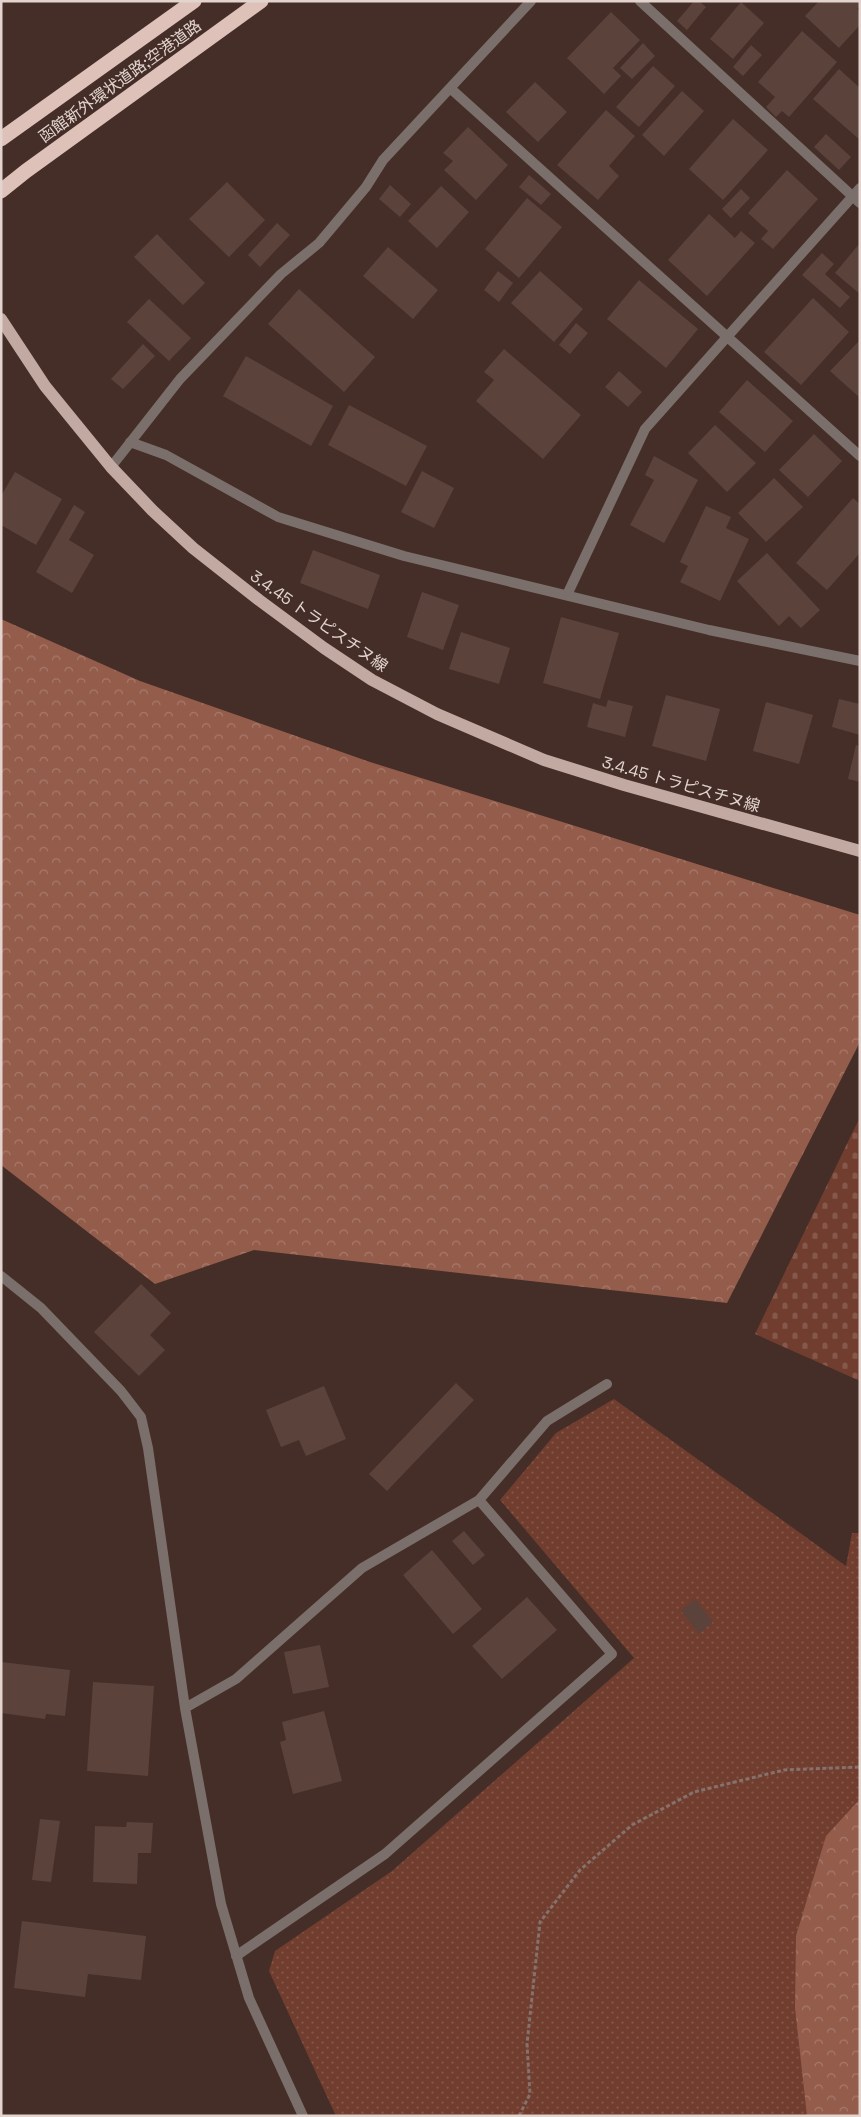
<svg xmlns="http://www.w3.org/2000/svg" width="861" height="2117" viewBox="0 0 861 2117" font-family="'Space Grotesk','Noto Sans JP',sans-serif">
	<defs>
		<pattern id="grass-dots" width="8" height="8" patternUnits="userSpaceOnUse" patternTransform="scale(1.25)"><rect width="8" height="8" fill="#713d2e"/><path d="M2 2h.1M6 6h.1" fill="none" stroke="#85584b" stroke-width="1.8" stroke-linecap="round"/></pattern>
		<pattern id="forest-crowns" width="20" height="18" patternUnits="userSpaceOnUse" patternTransform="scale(1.25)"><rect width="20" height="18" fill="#945c4b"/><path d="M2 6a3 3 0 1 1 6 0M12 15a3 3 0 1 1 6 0" fill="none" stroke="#a87a6c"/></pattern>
		<pattern id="cemetery-stones" width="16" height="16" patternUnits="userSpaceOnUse" patternTransform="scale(1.25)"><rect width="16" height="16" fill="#713d2e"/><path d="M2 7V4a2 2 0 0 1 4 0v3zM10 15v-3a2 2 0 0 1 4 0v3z" fill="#85584b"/></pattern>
	</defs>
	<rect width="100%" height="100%" fill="#442e27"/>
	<path fill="url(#grass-dots)" d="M614,1399L846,1566L852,1533H860V2116H336L269,1971L275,1951L392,1871L634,1658L500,1500L556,1433Z"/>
	<path fill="url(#forest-crowns)" d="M1,619L140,681L370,762L860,915V1042L727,1303L254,1250L155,1284L1,1165Z
		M860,1799V2116H807L795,2008L796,1936L826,1836Z"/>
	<path fill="url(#cemetery-stones)" d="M860,1117V1381L755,1334Z"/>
	<path fill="#5b433c" d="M694,1H699L706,7L687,30L677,21Z
		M819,1H860V6L857,9L860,11V25L839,48L805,16Z
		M741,2L764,23L733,59L710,39Z
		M611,12L640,40L613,68L621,76L604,94L567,58Z
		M802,31L837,62L789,117L782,111L776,117L766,107L775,97L758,82Z
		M643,43L655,56L632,79L620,68Z
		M751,45L762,55L743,76L733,67Z
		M653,66L675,86L639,127L616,107Z
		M839,69L860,88V140L813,99Z
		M535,82L567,112L538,142L506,112Z
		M682,91L704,111L664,156L642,135Z
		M606,110L635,136L609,166L619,176L598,200L557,165Z
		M733,119L768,150L723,200L689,169Z
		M468,127L508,165L476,200L444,170L453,161L443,153Z
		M826,134L851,157L839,170L814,147Z
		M787,170L818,199L773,249L761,239L768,231L748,213Z
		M529,175L551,194L541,205L519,187Z
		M227,182L265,220L229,257L189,219Z
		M390,185L411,204L400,217L379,199Z
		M441,186L469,212L437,248L408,221Z
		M741,189L750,198L731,218L722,209Z
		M527,198L562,227L519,278L485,249Z
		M709,214L735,238L741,231L755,243L707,296L668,260Z
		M277,223L290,235L260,267L248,255Z
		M157,234L205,283L183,305L134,257Z
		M860,243V294L835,273Z
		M388,247L438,290L413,319L363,276Z
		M822,253L834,264L825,274L850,297L840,308L802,275Z
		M498,271L513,283L499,302L484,290Z
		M540,271L583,309L554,342L511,303Z
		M639,280L698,329L666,368L607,319Z
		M299,289L375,357L344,392L268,324Z
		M813,298L849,332L801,385L764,352Z
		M149,299L191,338L169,361L127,322Z
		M576,323L588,333L570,354L559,345Z
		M860,340V398L830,371Z
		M143,344L155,356L123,389L111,379Z
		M504,349L581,415L543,459L476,401L494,380L484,372Z
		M246,356L333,406L311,446L223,396Z
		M619,371L642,392L628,407L605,387Z
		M747,380L793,421L765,452L719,412Z
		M349,405L427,446L406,486L328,445Z
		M715,425L756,463L727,492L688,453Z
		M814,434L842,461L808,497L779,470Z
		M654,456L698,480L664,543L630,525L654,480L645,475Z
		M422,471L454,488L434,528L401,512Z
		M15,472L62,499L36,545L1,525V496Z
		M774,478L803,507L766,542L738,513Z
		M853,498L860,504V553L827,590L796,563Z
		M74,505L85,512L69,540L94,555L72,593L36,572Z
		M706,506L731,517L726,528L749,539L720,601L680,582L688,566L680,562Z
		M313,550L380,575L368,609L300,583Z
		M767,553L820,610L801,628L789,616L779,626L737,581Z
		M422,592L459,605L443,650L407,637Z
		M561,617L619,633L600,699L543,683Z
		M461,632L510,648L499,684L449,669Z
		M666,695L720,709L706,761L652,746Z
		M839,699L860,704V735L832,727Z
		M608,700L633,706L625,737L587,727L593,703L606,707Z
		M766,702L813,715L799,764L753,751Z
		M856,745L860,746V782L848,779Z
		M141,1284L171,1313L150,1335L165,1350L139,1376L94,1332Z
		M456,1383L474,1400L387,1491L369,1474Z
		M324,1386L346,1439L306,1456L299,1440L281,1447L266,1410Z
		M464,1531L485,1555L473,1565L452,1541Z
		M432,1550L482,1609L453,1634L403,1575Z
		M527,1597L557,1630L502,1679L472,1646Z
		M695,1599L713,1622L699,1634L681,1611Z
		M320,1645L329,1687L293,1694L284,1652Z
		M1,1662L70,1670L65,1716L46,1714L45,1719L1,1713Z
		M93,1682L154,1686L148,1776L87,1771Z
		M324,1711L342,1781L293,1794L280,1742L286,1740L282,1722Z
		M40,1819L60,1821L51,1882L32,1880Z
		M127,1822L153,1823L151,1853H138L137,1884L93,1882L95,1826L126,1827Z
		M22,1921L146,1936L141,1980L88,1974L85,1997L14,1988Z"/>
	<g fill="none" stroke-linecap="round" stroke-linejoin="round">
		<path stroke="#85726d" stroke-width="3" stroke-dasharray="4 2.5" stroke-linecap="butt" d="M519,2116L530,2094L527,2044L540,1922L580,1870L632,1825L694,1792L784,1770L860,1767"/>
		<path stroke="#7b6f6c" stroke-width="10" d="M640,1L860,203
			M450,88L860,456
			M130,442L166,455L278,517L404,556L709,630L860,661
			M111,467L180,379L281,274L319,243L366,187L383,160L531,1
			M567,595L645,429L860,188
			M1,1276L41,1308L121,1391L141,1417L148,1448L185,1708L221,1904L249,1998L303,2116
			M185,1708L236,1679L362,1568L479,1500L547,1421L607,1384
			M236,1956L385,1854L612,1654L479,1500"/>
		<path stroke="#c2aaa2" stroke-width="12" d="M1,319L45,386L111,467L152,510L193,548L259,600L324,648L372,680L437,714L544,760L624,785L860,851"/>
		<path stroke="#dec1b8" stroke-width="15" d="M1,139L194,1
			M1,191L26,171L261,1"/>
	</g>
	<g text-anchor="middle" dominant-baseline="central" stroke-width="4" stroke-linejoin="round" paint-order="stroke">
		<g font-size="16" fill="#e3d4d0" stroke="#442e27">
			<text transform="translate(120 81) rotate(-36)">函館新外環状道路;空港道路</text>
			<text transform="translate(319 621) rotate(35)">3.4.45 トラピスチヌ線</text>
			<text transform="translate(681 784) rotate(16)">3.4.45 トラピスチヌ線</text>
		</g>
	</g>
	<rect width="861" height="2117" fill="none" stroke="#e3d4d0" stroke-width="5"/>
</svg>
